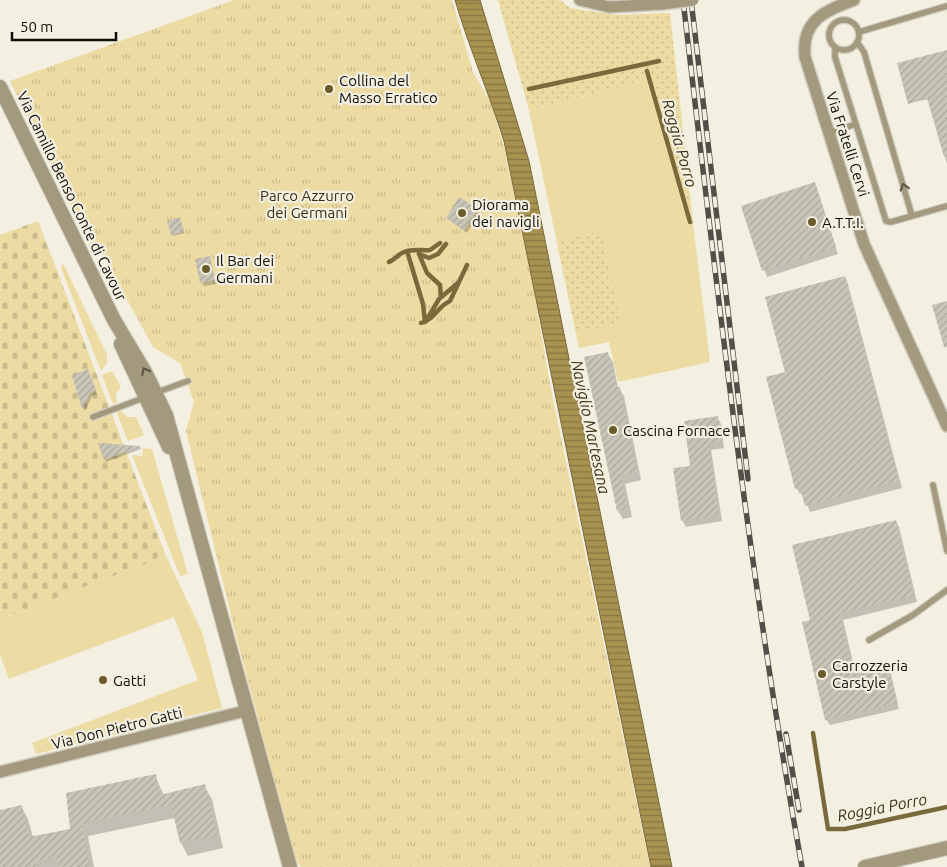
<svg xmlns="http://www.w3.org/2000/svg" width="947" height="867" viewBox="0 0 947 867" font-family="Ubuntu,sans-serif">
	<defs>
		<pattern id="cemetery-stones" width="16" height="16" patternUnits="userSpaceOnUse" patternTransform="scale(1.25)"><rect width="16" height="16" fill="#eddba4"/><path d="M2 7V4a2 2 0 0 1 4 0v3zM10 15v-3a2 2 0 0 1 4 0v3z" fill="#cabb8c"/></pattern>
		<pattern id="park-tufts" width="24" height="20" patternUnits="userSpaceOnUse" patternTransform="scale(1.25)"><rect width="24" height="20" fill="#eddba4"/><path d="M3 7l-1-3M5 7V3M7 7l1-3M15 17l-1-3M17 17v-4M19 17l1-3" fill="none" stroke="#cabb8c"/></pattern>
		<pattern id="garden-dots" width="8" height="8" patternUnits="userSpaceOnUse" patternTransform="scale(1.25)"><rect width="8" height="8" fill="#eddba4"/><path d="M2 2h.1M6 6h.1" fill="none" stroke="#cabb8c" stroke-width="1.8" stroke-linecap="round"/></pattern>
		<pattern id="water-rules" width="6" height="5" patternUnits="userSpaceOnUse" patternTransform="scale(1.25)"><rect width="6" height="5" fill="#a89250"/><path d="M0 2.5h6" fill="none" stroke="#877641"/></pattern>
		<pattern id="building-hatch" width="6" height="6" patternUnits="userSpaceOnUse" patternTransform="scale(1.25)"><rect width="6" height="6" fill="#c9c5b7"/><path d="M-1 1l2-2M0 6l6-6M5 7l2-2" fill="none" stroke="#aba89c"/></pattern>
	</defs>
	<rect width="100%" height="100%" fill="#f3efe1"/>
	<path fill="#eddba4" d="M651,79L694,232L710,362L618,382L609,342L579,348L529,110Z
		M63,263L107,355V363L101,371L61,268Z
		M112,371L121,387L116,394L117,402L113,404L102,375Z
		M120,410L127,417H136L144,435L128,441L116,411Z
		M143,448L152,449L188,574L180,576L132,455L142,456Z
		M166,556L202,632L222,708L36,754L32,743L198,680L174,617L9,679L0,655V619Z"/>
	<path fill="url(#cemetery-stones)" d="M38,221L166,556L0,619V235Z"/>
	<path fill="url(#park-tufts)" d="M234,0H452L473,72L491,103L505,150L532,280L550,384L650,867H301L295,857L236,636L186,431L194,402L180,363L153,347L101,252L93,251L10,81Z"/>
	<path fill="url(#garden-dots)" d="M498,0H560L570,8L616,15L670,13L694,232L651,79L529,110Z
		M601,231L621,323L576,333L557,241Z"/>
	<path fill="url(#water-rules)" stroke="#7a6a3b" d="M455,0H480L529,161L672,867H651L504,141C489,93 469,48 455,0Z"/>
	<path fill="#0003" d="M947,51V164L929,99L910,103Z
		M814,184L838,254L767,277L742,207Z
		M477,210L479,214L467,233L447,218Z
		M180,220L184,233L173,236L172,234Z
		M209,258L216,284L204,286L202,282Z
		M845,277L848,284L902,488L810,512L803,493L800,494L796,488L786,373Z
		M608,354L613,362L618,388L624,396L641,480L625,484L632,517L623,519L618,511Z
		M89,374L97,394L92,396L85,411L73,375Z
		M717,417L721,424L724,448L711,450L722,521L686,527L682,520L691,467Z
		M100,445L140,447L141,449L106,462Z
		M896,521L899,527L917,602L843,620L856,675L887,668L891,674L899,709L830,725L826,719L811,621Z
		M155,776L164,795L204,786L212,799L223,848L188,856L181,843L175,818L88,836L94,867H0V811L21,806L28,819L33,837L71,830L67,794Z"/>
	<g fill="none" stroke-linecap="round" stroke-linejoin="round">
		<path stroke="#7a6a3b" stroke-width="4.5" d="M647,71L690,222
			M529,89L659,61
			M407,251L423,304L425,322
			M419,254L427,273L440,285L441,297
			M419,254L429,258L438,254L446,244
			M389,262C395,260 396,256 402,253C411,248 421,251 430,250L440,243
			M426,321L439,299L459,282
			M421,323C434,320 438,306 450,301L467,265
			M813,733L828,829H845L947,807"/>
	</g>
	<path fill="url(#building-hatch)" d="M947,50V156L944,157L927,98L908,104L897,63Z
		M815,182L836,247L762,271L741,206Z
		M459,197L478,209L464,230L446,218Z
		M180,217L184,232L171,235L167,221Z
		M210,256L215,280L200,283L195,259Z
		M845,276L899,481L805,506L800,487L795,489L766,377L785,372L765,297Z
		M947,301V347H944L932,305Z
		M608,352L616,387H620L637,472L621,475L628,509L617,511L584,357Z
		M88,369L96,390L90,393L82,409L72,375Z
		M718,416L721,442L709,444L719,515L681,521L673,468L690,466L684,421Z
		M98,443L141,446L104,460Z
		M896,520L914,596L840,613L854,674L888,666L897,703L825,720L802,622L810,620L792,545Z
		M156,774L160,795L205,784L217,835L180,843L171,805L81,823L90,867H58L56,857L35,861L37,867H0V810L22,805L29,837L70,829L66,793Z"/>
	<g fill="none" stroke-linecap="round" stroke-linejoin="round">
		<defs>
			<path id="service" d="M829 35a15 15 0 1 1 30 0a15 15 0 1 1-30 0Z
				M859,32L947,6
				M857,42L864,52L912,216L947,206
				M835,47V57L886,221L891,222L912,216
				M829,133L856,124
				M155,393L188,381
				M93,417L146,397
				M933,485L947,551
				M869,640L913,615L947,590"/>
			<path id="minor" d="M580,0L609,7L662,4
				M854,0C825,11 801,20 805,57L864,244L947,426
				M0,772L241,712"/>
			<path id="tertiary" d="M0,87L114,320L145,372L166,415L290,867
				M121,344L169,447
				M865,867L947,848"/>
		</defs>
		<use href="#service" stroke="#cfcbbe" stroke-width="8"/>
		<use href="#minor" stroke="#cfcbbe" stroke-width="14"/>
		<use href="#tertiary" stroke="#cfcbbe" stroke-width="16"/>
		<use href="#service" stroke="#a39a7e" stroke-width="5.5"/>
		<use href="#minor" stroke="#a39a7e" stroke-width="11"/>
		<use href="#tertiary" stroke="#a39a7e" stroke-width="14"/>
		<defs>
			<path id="rail" d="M683,0C717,290 750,580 802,867
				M691,0L748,479
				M786,734L799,810"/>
		</defs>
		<use href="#rail" stroke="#514f47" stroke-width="5.5"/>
		<use href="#rail" stroke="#f3efe1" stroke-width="4" stroke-dasharray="11" stroke-linecap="butt"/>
		<defs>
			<path id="minor-bridge" d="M662,4L693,0"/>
		</defs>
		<use href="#minor-bridge" stroke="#cfcbbe" stroke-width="14" stroke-linecap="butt"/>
		<use href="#minor-bridge" stroke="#a39a7e" stroke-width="11"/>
	</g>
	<defs><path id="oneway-chevron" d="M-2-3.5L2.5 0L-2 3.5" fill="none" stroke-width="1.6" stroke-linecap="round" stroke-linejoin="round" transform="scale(1.25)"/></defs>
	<g stroke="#595444">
		<use href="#oneway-chevron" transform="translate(904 187) rotate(-107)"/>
		<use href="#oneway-chevron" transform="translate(145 371) rotate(-118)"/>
	</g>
	<g fill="#6b5b28" stroke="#f3efe1" stroke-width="2">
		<circle cx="329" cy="89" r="5"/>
		<circle cx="462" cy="213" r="5"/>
		<circle cx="812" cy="222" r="5"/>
		<circle cx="206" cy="269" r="5"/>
		<circle cx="613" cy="430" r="5"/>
		<circle cx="822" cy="674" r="5"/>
		<circle cx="103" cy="680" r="5"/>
	</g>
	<g text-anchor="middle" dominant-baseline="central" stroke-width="4.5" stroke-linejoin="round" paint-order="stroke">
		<g font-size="15" fill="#0f0e09" stroke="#f3efe1" text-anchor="start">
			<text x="339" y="80">Collina del<tspan x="339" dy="17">Masso Erratico</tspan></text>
			<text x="472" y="204">Diorama<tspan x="472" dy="17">dei navigli</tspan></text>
			<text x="822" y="222">A.T.T.I.</text>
			<text x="216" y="260">Il Bar dei<tspan x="216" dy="17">Germani</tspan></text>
			<text x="623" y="430">Cascina Fornace</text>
			<text x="832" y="665">Carrozzeria<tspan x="832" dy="17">Carstyle</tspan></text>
			<text x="113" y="680">Gatti</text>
		</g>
		<g font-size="15" fill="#0f0e09" stroke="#f3efe1">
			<text transform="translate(848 144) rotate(72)">Via Fratelli Cervi</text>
			<text transform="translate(72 196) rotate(64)">Via Camillo Benso Conte di Cavour</text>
			<text transform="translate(117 728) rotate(-14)">Via Don Pietro Gatti</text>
		</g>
		<g font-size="15" fill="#372e0f" stroke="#f3efe1">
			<text x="307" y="195">Parco Azzurro<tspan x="307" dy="17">dei Germani</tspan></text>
		</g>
		<g font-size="16" font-style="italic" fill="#3c3214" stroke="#f3efe1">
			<text transform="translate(680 143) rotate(74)">Roggia Porro</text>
			<text transform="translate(591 427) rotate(78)">Naviglio Martesana</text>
			<text transform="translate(882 807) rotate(-11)">Roggia Porro</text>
		</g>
	</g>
	<path d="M12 32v8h104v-8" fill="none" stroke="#0f0e09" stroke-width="2.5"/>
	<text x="20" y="32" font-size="15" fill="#0f0e09" stroke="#f3efe1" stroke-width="4" paint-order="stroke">50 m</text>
</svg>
